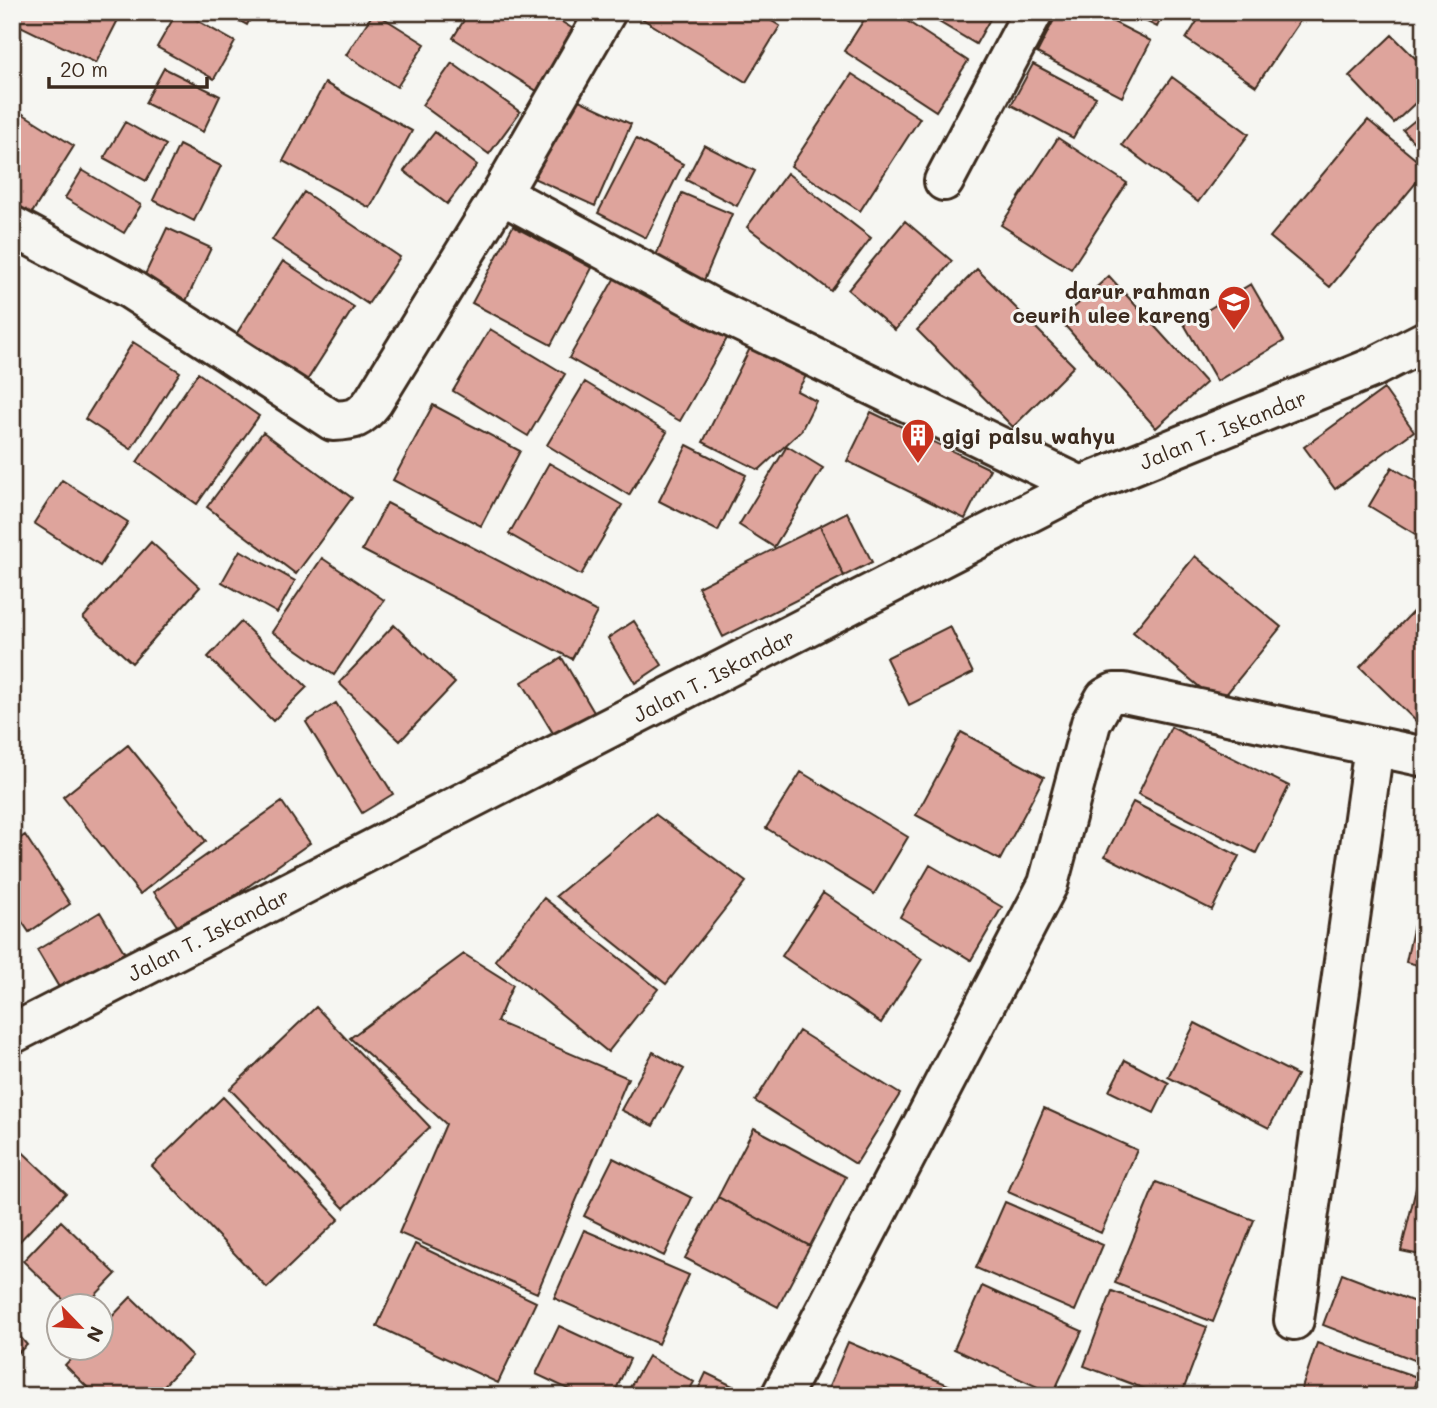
<svg xmlns="http://www.w3.org/2000/svg" width="1437" height="1408" viewBox="0 0 1437 1408" font-family="Mali,sans-serif">
	<rect width="100%" height="100%" fill="#f6f6f2"/>
	<filter id="ink" filterUnits="userSpaceOnUse"><feTurbulence type="fractalNoise" baseFrequency=".0143" numOctaves="2"/><feDisplacementMap in="SourceGraphic" scale="14" xChannelSelector="R" yChannelSelector="G"/><feConvolveMatrix kernelMatrix="1 2 1 2 8 2 1 2 1" color-interpolation-filters="sRGB"/></filter>
	<g filter="url(#ink)">
		<path fill="#dea49c" stroke="#3b2a1e" stroke-width="2" d="M12,12H122L96,63L12,22Z
			M177,12H182L235,42L214,79L157,47Z
			M223,12H254L247,25Z
			M374,12L425,44L397,87L346,55Z
			M469,12H546L578,32L540,93L453,38Z
			M645,12H757L780,26L746,82L641,18Z
			M869,12H893L968,61L936,111L844,51Z
			M922,12H994L976,44Z
			M1058,12H1094L1151,41L1122,97L1037,53Z
			M1127,12H1164L1157,27Z
			M1203,12H1306L1256,86L1186,39Z
			M1392,35L1425,68V94L1394,123L1349,76Z
			M452,63L520,112L489,154L422,105Z
			M1033,64L1096,97L1073,138L1011,105Z
			M164,68L220,96L203,132L145,103Z
			M852,74L920,118L860,211L791,166Z
			M1172,77L1249,134L1198,202L1122,145Z
			M325,83L412,131L370,208L283,161Z
			M568,95L631,124L595,206L531,177Z
			M12,107L74,146L30,216L12,204Z
			M1425,112V155L1403,130Z
			M1368,120L1425,167V172L1330,287L1270,237Z
			M125,122L166,145L146,181L104,158Z
			M435,132L477,165L447,204L404,171Z
			M1058,138L1127,183L1071,269L1001,225Z
			M636,139L683,164L646,238L598,213Z
			M179,145L221,166L194,221L153,200Z
			M704,145L755,171L737,206L686,180Z
			M82,170L141,205L124,233L65,198Z
			M787,173L871,238L831,291L747,227Z
			M304,192L400,257L368,304L272,240Z
			M682,193L732,214L700,290L650,270Z
			M905,221L952,261L895,330L848,290Z
			M513,226L592,268L551,345L472,303Z
			M167,228L211,248L186,301L142,281Z
			M283,261L354,307L306,382L235,336Z
			M977,269L1074,366L1013,427L917,330Z
			M618,272L729,335L680,421L569,358Z
			M1109,276L1206,383L1156,428L1060,320Z
			M1251,284L1284,341L1217,381L1184,324Z
			M490,329L565,374L528,436L453,391Z
			M133,342L180,372L131,449L85,419Z
			M750,348L806,376L797,391L816,401L801,431L759,470L703,442Z
			M198,373L259,416L197,504L137,462Z
			M585,382L667,432L629,495L547,445Z
			M1384,389L1414,431L1335,489L1304,447Z
			M433,405L520,451L481,526L393,480Z
			M871,412L990,469L965,519L847,461Z
			M263,432L352,498L296,574L207,507Z
			M687,445L746,475L718,531L659,501Z
			M787,446L823,468L774,547L739,525Z
			M549,463L622,505L581,575L509,534Z
			M1392,467L1425,487V540L1369,506Z
			M62,480L128,522L100,566L34,523Z
			M387,503L597,612L572,659L362,550Z
			M847,512L872,562L844,576L820,526Z
			M820,526L844,576L723,637L698,587Z
			M151,542L200,587L132,663L83,618Z
			M240,550L295,581L277,613L222,582Z
			M1195,556L1281,627L1219,703L1133,632Z
			M322,558L384,600L334,675L272,632Z
			M1425,599V730L1360,667Z
			M634,621L662,665L635,683L608,638Z
			M241,622L307,687L273,721L208,657Z
			M394,625L455,683L400,741L339,683Z
			M950,626L973,673L909,705L886,658Z
			M562,658L595,714L556,738L522,682Z
			M336,703L393,794L362,813L306,722Z
			M1171,727L1289,786L1256,853L1138,794Z
			M961,732L1044,777L1000,860L916,815Z
			M128,745L206,841L140,894L63,797Z
			M801,772L908,837L874,894L766,828Z
			M282,802L310,843L182,933L154,892Z
			M1133,802L1239,856L1212,910L1105,856Z
			M655,814L746,882L666,984L556,896Z
			M25,835L70,904L29,932L12,907V844Z
			M930,865L1002,907L971,960L900,917Z
			M823,893L922,959L881,1023L782,956Z
			M544,898L658,989L608,1052L495,960Z
			M1419,901L1425,903V967L1406,962Z
			M100,912L126,955L63,994L37,950Z
			M464,954L513,985L497,1022L628,1078L537,1293L399,1233L446,1124L350,1038Z
			M316,1007L430,1127L344,1208L230,1089Z
			M1195,1023L1297,1075L1269,1128L1168,1077Z
			M799,1031L900,1094L856,1164L755,1101Z
			M653,1052L684,1069L653,1126L621,1110Z
			M1125,1060L1169,1083L1154,1113L1109,1091Z
			M223,1097L339,1219L267,1288L152,1166Z
			M1044,1108L1137,1150L1101,1233L1008,1192Z
			M754,1128L846,1177L810,1246L718,1197Z
			M12,1142L66,1193L14,1247L12,1246Z
			M1425,1151V1256L1401,1251Z
			M613,1158L692,1198L664,1256L584,1216Z
			M1156,1182L1254,1220L1213,1322L1115,1283Z
			M718,1197L810,1246L778,1307L685,1258Z
			M1005,1202L1103,1245L1075,1311L976,1268Z
			M61,1221L116,1274L85,1306H70L23,1261Z
			M584,1230L689,1275L658,1344L554,1298Z
			M415,1244L536,1302L498,1383L377,1326Z
			M1342,1274L1425,1306V1364L1323,1325Z
			M982,1286L1082,1331L1053,1394L954,1349Z
			M1112,1291L1207,1327L1181,1396H1164L1084,1366Z
			M131,1297L192,1356L154,1396H96L65,1365L81,1348H102V1327Z
			M559,1326L630,1359L613,1396H583L536,1374Z
			M12,1327L27,1345L12,1358Z
			M848,1342L974,1396H825Z
			M1317,1343L1417,1377L1411,1396L1300,1394Z
			M648,1356L694,1382L686,1396H625Z
			M706,1373L753,1396H695Z"/>
		<g fill="none" stroke-linecap="round" stroke-linejoin="round">
			<defs>
				<path id="street" d="M944,181L1033,12
					M501,194L712,308L1081,486
					M12,226L130,289L333,421C354,420 360,419 373,402L501,194L606,12
					M1294,1320L1374,746
					M781,1396L1048,884L1091,723L1105,698L1114,693H1124L1425,757"/>
				<g id="secondary">
					<path id="s1" d="M12,1034L1081,486L1372,368L1425,341"/>
				</g>
			</defs>
			<use href="#street" stroke="#3b2a1e" stroke-width="44"/>
			<use href="#secondary" stroke="#3b2a1e" stroke-width="44"/>
			<use href="#street" stroke="#f6f6f2" stroke-width="38"/>
			<use href="#secondary" stroke="#f6f6f2" stroke-width="38"/>
		</g>
	</g>
	<defs>
		<symbol id="school-pin" viewBox="-11 -11 22 30"><path d="M0 17L-7.5 6A9.5 9.5 0 1 1 7.5 6Z" fill="#c8321e" stroke="#f6f6f2"/><path d="M0-5L7-2L0 1L-7-2ZM-4 1L0 2.5L4 1V4Q0 6-4 4Z" fill="#fff"/></symbol>
		<symbol id="building-pin" viewBox="-11 -11 22 30"><path d="M0 17L-7.5 6A9.5 9.5 0 1 1 7.5 6Z" fill="#c8321e" stroke="#f6f6f2"/><path d="M-4-6H4V6H1V3H-1V6H-4ZM-2.5-4.3h1.7v1.8h-1.7ZM.8-4.3h1.7v1.8H.8ZM-2.5-1h1.7V.8h-1.7ZM.8-1h1.7V.8H.8Z" fill="#fff"/></symbol>
	</defs>
	<g fill-rule="evenodd">
		<use href="#school-pin" x="1215" y="283" width="38" height="52"/>
		<use href="#building-pin" x="899" y="416" width="38" height="52"/>
	</g>
	<g text-anchor="middle" dominant-baseline="central" stroke-width="6" stroke-linejoin="round" paint-order="stroke">
		<g font-size="21" font-weight="bold" fill="#3b2a1e" stroke="#f6f6f2" text-anchor="end">
			<text x="1210" y="290">darur rahman<tspan x="1210" dy="24">ceurih ulee kareng</tspan></text>
			<text x="942" y="435" text-anchor="start">gigi palsu wahyu</text>
		</g>
		<g font-size="21" fill="#3b2a1e" stroke="#f6f6f2">
			<text stroke="none"><textPath href="#s1" startOffset="1354">Jalan T. Iskandar</textPath></text>
			<text stroke="none"><textPath href="#s1" startOffset="788">Jalan T. Iskandar</textPath></text>
			<text stroke="none"><textPath href="#s1" startOffset="220">Jalan T. Iskandar</textPath></text>
		</g>
	</g>
	<rect width="1437" height="1408" fill="none" stroke="#f6f6f2" stroke-width="42"/>
	<rect x="21" y="21" width="1395" height="1366" fill="none" stroke="#3b2a1e" stroke-width="2.5" filter="url(#ink)"/>
	<g transform="translate(80 1327) rotate(115)"><circle r="33" fill="#f6f6f2" stroke="#aba49d" stroke-width="2"/>
	<path d="M0-5L12 26L0 18L-12 26Z" fill="#c8321e"/>
	<text y="-10" font-size="19" font-weight="bold" text-anchor="middle" fill="#3b2a1e">N</text>
	</g>
	<path d="M49 77v10h158v-10" fill="none" stroke="#3b2a1e" stroke-width="3.5"/>
	<text x="60" y="77" font-size="21" fill="#3b2a1e" stroke="#f6f6f2" stroke-width="5" paint-order="stroke">20 m</text>
</svg>
